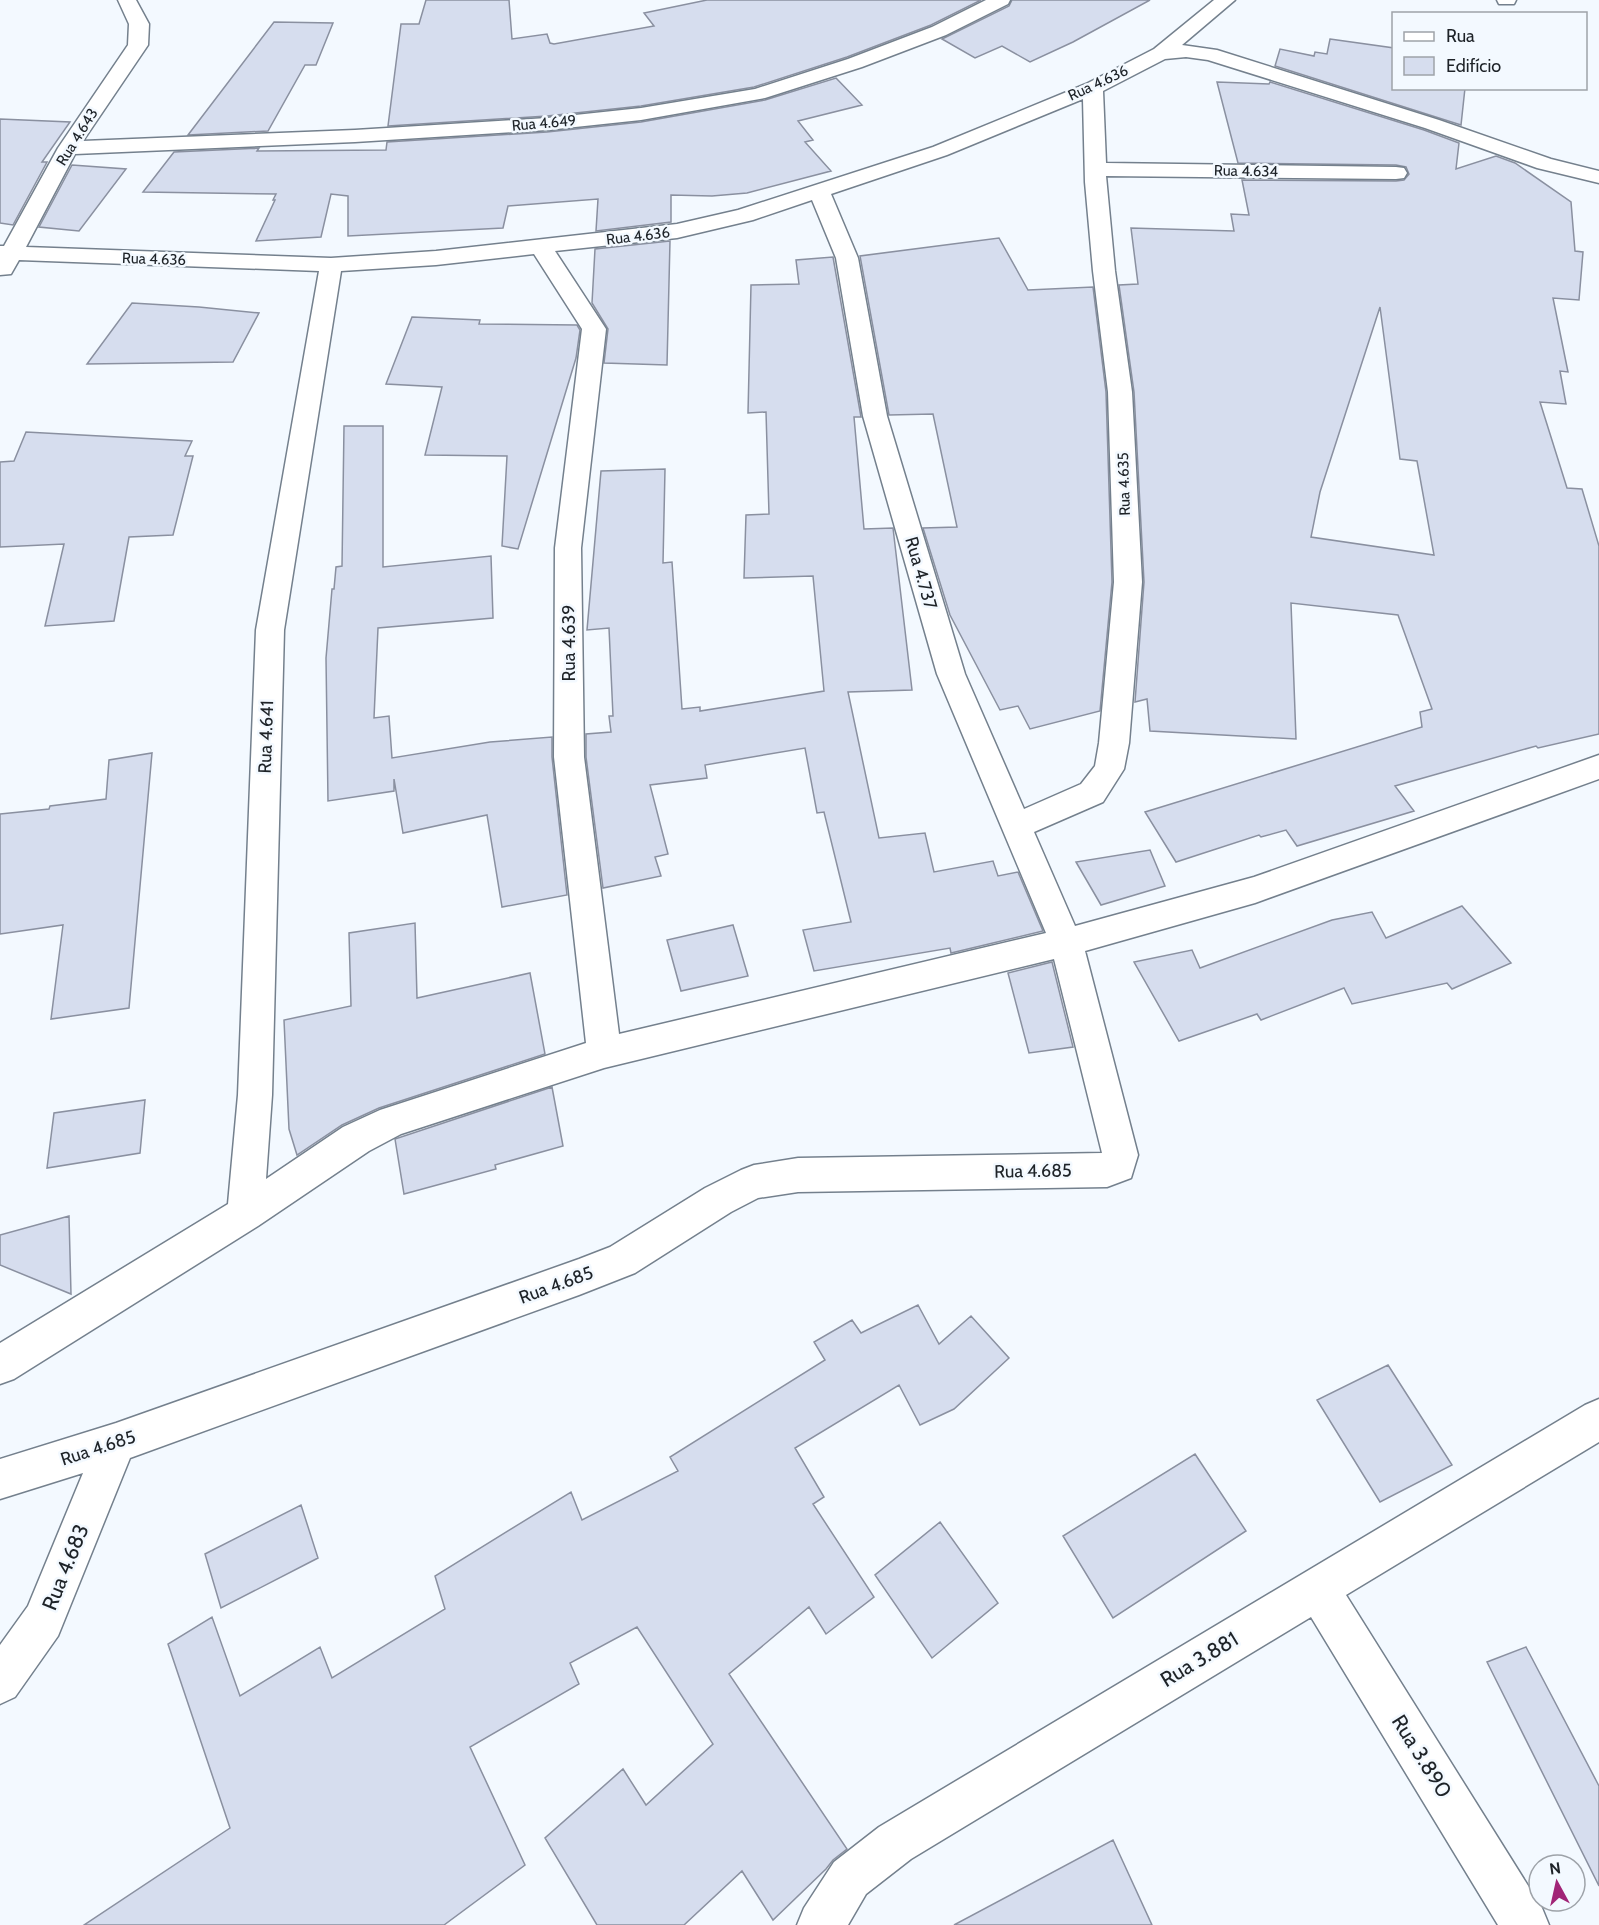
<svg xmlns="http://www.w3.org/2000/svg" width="1599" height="1925" viewBox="0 0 1599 1925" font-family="Cabin,sans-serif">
	<rect width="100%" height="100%" fill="#f3f9ff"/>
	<path fill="#d6ddee" stroke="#8a90a0" stroke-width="1.5" fill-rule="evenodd" d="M426,0H509L512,39L547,34L550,43L554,44L654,26L644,13L707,0H981L931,25L847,57L754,87L641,106L547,116L388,126L401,24H419Z
		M1012,0H1150L1073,42L1030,62L1002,46L975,58L942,39L1009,6Z
		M274,22L333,23L316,65H305L268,131L188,135Z
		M1330,39L1394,48V88H1465L1461,125L1275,66L1280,49L1314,56L1315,52L1327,54Z
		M836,78L862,105L798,121L813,140L805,142L831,171L747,193L712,196L671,195V222L596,231L598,199L508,206L503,228L348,236V196L331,194L321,237L256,241L275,200H273L276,194L143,192L174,152L259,148L257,151L386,150L387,142L547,132L641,122L765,100Z
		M1217,82L1269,84L1270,82L1424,130L1459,143L1456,169L1496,156L1515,163L1571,202L1575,251L1583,252L1579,300L1553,298L1568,372L1560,371L1566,404L1540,402L1567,488L1582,489L1599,546V734L1538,748L1536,746L1395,786L1414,811L1297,846L1286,830L1261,837L1259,835L1176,862L1145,812L1422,727L1420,712L1432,709L1398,615L1291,603L1296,739L1150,731L1147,699L1135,702L1144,582L1134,392L1119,285L1138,284L1131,228L1234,231L1231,214L1249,215L1242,180L1396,181L1404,180L1409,174L1406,167L1396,165L1238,163ZM1380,307L1400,459L1417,461L1434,555L1311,537L1320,492Z
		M0,119L70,122L42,162H47L13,225L0,223Z
		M72,165L126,169L79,231L39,227Z
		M999,238L1028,290L1093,287L1106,392L1112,582L1100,711L1030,729L1018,706L1000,710L950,615L923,528L957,527L933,414L889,415L860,256Z
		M670,241L667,365L604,363L608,329L592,303L595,249Z
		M833,257L861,417H854L864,529L893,528L912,690L848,692L879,838L925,833L934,872L993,861L998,876L1018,872L1043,931L951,953L950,948L814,971L803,930L851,922L824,812L817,813L805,748L705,765L707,778L650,785L668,854L655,857L661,876L603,888L586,757V734L611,732L609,716H613L609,628L587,630L601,471L665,469L663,563L672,562L682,709L700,707V711L824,691L813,576L744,578L746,515L769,514L766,412L748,413L751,285L799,284L796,260Z
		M132,303L199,307L259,313L233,362L87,364Z
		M412,317L480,320L479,324L577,325L580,330L576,358L518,549L502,546L507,456L425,455L442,387L386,384Z
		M344,426H383V567L491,556L493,618L378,628L374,718L389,716L392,758L490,742L552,737V757L567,895L502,907L487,815L403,833L394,779V791L328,801L326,658L332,589H334L336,567L342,566Z
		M26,432L192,441L185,456H193L173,535L129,537L114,621L45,626L64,544L0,547V462L14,461Z
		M152,753L129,1008L51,1019L63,925L0,934V814L49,809L50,806L106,799L109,760Z
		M1150,850L1165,886L1101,905L1076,862Z
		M1462,906L1511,963L1452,989L1447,983L1352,1004L1344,988L1261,1020L1257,1014L1179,1041L1134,962L1192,950L1200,968L1332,920L1372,912L1386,938Z
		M415,923L417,998L530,973L545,1054L379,1108L342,1125L297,1155L289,1129L284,1020L351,1006L349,933Z
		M733,925L748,976L681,991L667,940Z
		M1052,962L1073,1047L1029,1053L1008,973Z
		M552,1087L563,1146L495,1165L496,1169L404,1194L395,1139Z
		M145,1100L140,1153L47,1168L54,1113Z
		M69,1216L71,1294L0,1265V1235Z
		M918,1305L939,1344L971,1316L1009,1358L954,1409L920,1425L899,1385L795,1448L824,1497L813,1504L874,1597L826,1634L809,1607L729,1674L847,1849L833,1860L826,1869L773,1920L742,1871L684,1925H597L545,1838L623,1769L646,1805L713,1744L637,1627L570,1663L579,1684L470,1747L525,1865L444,1925H84L230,1828L168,1644L212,1617L240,1696L320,1647L332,1678L445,1609L435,1576L571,1492L582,1520L678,1471L670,1457L825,1360L814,1342L852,1320L861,1333Z
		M1388,1365L1452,1465L1380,1502L1317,1400Z
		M1195,1454L1246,1531L1113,1618L1063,1536Z
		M301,1505L318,1558L221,1608L205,1554Z
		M940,1522L998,1603L932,1658L875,1575Z
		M1526,1647L1599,1786V1886L1487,1662Z
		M1113,1840L1152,1925H954Z"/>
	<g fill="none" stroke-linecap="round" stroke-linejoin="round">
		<defs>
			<path id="minor" d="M118,0H136L149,24L148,45L83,141L355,130L547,118L641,108L755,89L848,59L932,27L986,0H1010L1008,4L946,35L862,67L765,98L641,120L547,130L355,142L75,154L26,247L331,258L436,251L677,224L738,210L933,147L1086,84L1154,49L1214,0H1235L1182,45L1217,50L1439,120L1551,159L1599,171V183L1537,168L1425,128L1208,60L1186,57L1165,59L1103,91L1106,163L1396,167L1404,168L1407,173L1404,178L1396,179L1106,176L1115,271L1132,392L1142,582L1129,743L1124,769L1103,802L1034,832L1075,926L1254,877L1599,755V779L1255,903L1085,951L1138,1155L1131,1178L1107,1187L798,1192L758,1198L731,1212L635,1273L579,1295L130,1458L58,1636L15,1697L0,1704V1645L28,1606L83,1473L0,1499V1459L116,1423L579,1259L610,1247L705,1188L741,1170L754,1165L798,1158L1102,1153L1054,959L604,1068L401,1134L369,1151L258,1226L14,1379L0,1384V1343L228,1204L238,1095L256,630L319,271L19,260L11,274L0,275V246H4L58,148L128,45L129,24ZM1083,99L1085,182L1093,271L1108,392L1114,582L1099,743L1095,766L1081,784L1024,809L965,674L887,416L858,258L831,194L947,155ZM812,200L836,258L863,416L937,674L1046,933L619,1034L584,757L581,548L606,329L555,251L677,238L753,220ZM534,254L582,329L555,548L554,757L586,1043L380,1110L343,1127L266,1179L272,1095L284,630L341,271L436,265Z
				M1497,0H1516L1514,4H1499Z
				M1599,1399V1442L1346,1595L1542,1908L1549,1925H1498L1311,1617L911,1859L866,1894L848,1925H797L804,1908L834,1862L879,1827L1585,1405Z"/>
		</defs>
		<use href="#minor" stroke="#74808d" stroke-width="3"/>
		<use href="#minor" fill="#fff" fill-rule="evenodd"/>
	</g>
	<g text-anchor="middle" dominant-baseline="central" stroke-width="5" stroke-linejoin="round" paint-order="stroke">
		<g font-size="15" fill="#1e2328" stroke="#f3f9ff">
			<text transform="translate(1098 83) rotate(-25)">Rua 4.636</text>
			<text transform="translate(544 123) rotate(-5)">Rua 4.649</text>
			<text transform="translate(77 137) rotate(-58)">Rua 4.643</text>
			<text transform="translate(1246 171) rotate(1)">Rua 4.634</text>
			<text transform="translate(638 236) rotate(-7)">Rua 4.636</text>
			<text transform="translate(154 259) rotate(2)">Rua 4.636</text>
			<text transform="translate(1124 484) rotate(-92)">Rua 4.635</text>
		</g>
		<g font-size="18" fill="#1e2328" stroke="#f3f9ff">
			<text transform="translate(921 573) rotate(74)">Rua 4.737</text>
			<text transform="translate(569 643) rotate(-90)">Rua 4.639</text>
			<text transform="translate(266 737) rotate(-88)">Rua 4.641</text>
			<text transform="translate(1033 1171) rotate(-1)">Rua 4.685</text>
			<text transform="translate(556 1285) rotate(-20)">Rua 4.685</text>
			<text transform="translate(98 1448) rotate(-18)">Rua 4.685</text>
		</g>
		<g font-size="21" fill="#1e2328" stroke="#f3f9ff">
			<text transform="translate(65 1567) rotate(-68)">Rua 4.683</text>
			<text transform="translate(1199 1659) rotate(-31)">Rua 3.881</text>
			<text transform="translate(1422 1756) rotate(58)">Rua 3.890</text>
		</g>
	</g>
	<rect x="1392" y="12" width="195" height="78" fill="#f3f9ff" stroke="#9ea3a9" stroke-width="1.5"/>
	<rect x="1404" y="32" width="30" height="9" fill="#ffffff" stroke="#9ea3a9" stroke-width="1.5"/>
	<text x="1446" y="42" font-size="18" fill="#1e2328">Rua</text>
	<rect x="1404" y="57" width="30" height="18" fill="#d6ddee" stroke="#9ea3a9" stroke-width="1.5"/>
	<text x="1446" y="72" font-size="18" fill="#1e2328">Edifício</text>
	<g transform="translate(1557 1883) rotate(352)"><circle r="28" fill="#f3f9ff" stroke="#9ea3a9" stroke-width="1.5"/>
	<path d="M0-4.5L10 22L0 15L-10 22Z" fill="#a12477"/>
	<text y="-9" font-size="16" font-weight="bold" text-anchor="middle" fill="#1e2328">N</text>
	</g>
</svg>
